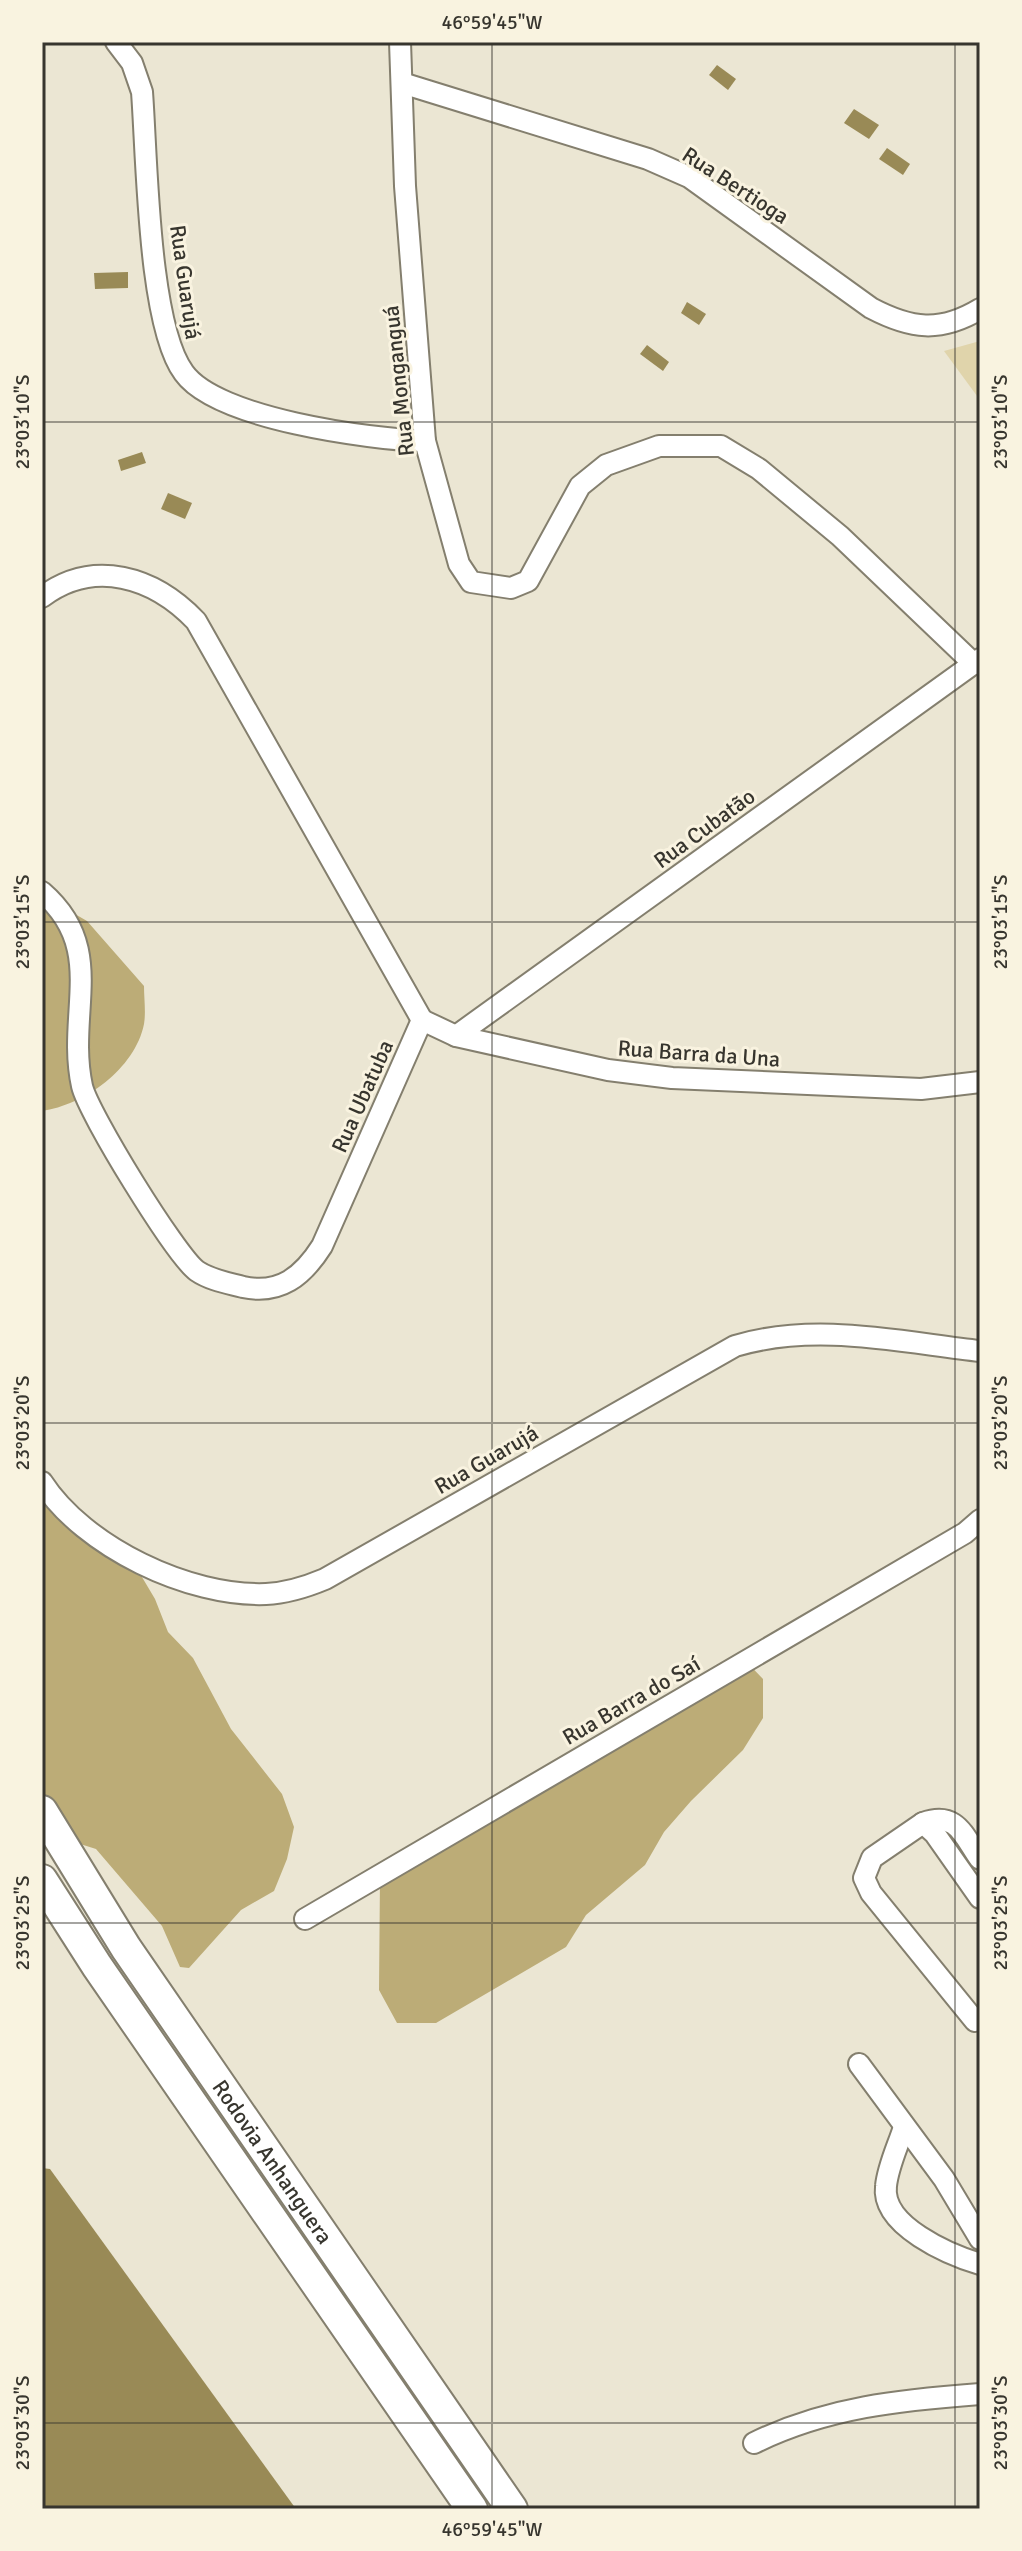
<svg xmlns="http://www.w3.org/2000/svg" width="1022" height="2551" viewBox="0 0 1022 2551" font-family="Signika,sans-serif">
<rect width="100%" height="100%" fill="#ebe6d3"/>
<path fill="#e0d4ab" d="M980 341V400L944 351Z"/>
<g fill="#bcac77">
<path d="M42 895 87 921 144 986C144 998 146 1012 144 1024 135 1069 84 1105 42 1111Z"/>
<path d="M42 1479 136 1567 155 1599 168 1632 193 1658 231 1729 282 1794 294 1827 287 1859 274 1891 241 1910 189 1968 180 1967 162 1926 96 1849 77 1843 42 1800Z"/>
<path d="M738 1653 763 1679V1718L743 1750 691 1801 664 1832 645 1865 586 1915 566 1947 436 2023H397L379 1990 380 1877 737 1659Z"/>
</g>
<g fill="#998a56">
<path d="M717 65 736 79 728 90 709 75Z"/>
<path d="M854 109 879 125 869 139 844 123Z"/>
<path d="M887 148 910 164 903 175 879 159Z"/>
<path d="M128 272V288L95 289 94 273Z"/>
<path d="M687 302 706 314 699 325 681 313Z"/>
<path d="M647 345 669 362 663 371 640 354Z"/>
<path d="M142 452 146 463 121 471 118 460Z"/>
<path d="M168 493 192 503 185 519 161 509Z"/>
<path d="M42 2168 50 2169 296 2509H42Z"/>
</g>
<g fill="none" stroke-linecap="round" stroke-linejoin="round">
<g stroke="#847f6e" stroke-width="24">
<g id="minor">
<path d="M116 42 132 63 142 92C147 157 148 325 184 373 217 419 369 439 425 441"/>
<path d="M400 42 405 186 425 441 459 564 471 582 511 588 528 581 580 486 606 465 659 446H721L759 469 840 536 974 664"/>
<path d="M402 83 648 159 689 177 871 308C911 329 940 333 980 309"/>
<path d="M42 597C94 558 154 577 196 621L422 1020"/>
<path d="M42 892C108 949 66 1012 82 1086 88 1113 176 1256 197 1271 210 1280 228 1283 243 1287 280 1295 303 1276 322 1246L422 1020"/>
<path d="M422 1020 456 1036 608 1070 672 1078 921 1089 980 1082"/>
<path d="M456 1036 980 659"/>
<path d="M42 1482C84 1547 189 1597 266 1594 287 1593 306 1587 325 1579L735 1346C815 1322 899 1342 980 1351"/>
<path d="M923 1823C957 1811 963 1835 980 1859"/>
<path d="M305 1919 965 1533 980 1520"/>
<path d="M975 2021 871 1893 864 1878 872 1858 923 1823 935 1834 980 1898"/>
<path d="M859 2064 944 2179 980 2239"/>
<path d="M904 2127C898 2146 888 2166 886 2186 881 2226 950 2255 980 2264"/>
<path d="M754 2443C827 2407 901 2400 980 2394"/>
</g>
</g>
<g stroke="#847f6e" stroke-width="34">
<g id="highway">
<path id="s1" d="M42 1811 126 1948 512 2509"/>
<path d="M42 1880 97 1966 472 2509"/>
</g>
</g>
<use href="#minor" stroke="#fff" stroke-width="20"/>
<use href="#highway" stroke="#fff" stroke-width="30"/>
</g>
<path fill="none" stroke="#37352e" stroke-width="2" stroke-opacity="0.45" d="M492 42V2509M955 42V2509M42 422H980M42 922H980M42 1423H980M42 1923H980M42 2423H980"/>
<g text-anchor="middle" stroke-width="6" stroke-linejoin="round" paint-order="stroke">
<g font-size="22" fill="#37352e" stroke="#f9f3e0">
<text transform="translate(736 185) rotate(33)" y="8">Rua Bertioga</text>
<text transform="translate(186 282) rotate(82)" y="8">Rua Guarujá</text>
<text transform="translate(398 381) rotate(-96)" y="8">Rua Monganguá</text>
<text transform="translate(704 828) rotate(-36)" y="8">Rua Cubatão</text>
<text transform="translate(699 1053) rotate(4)" y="8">Rua Barra da Una</text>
<text transform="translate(362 1096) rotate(-66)" y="8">Rua Ubatuba</text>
<text transform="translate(486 1459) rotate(-30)" y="8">Rua Guarujá</text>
<text transform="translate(631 1700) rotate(-30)" y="8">Rua Barra do Saí</text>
<text dy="8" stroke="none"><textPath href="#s1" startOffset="420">Rodovia Anhanguera</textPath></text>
</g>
</g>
<rect width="1022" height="2551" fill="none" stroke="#f9f3e0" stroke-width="88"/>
<rect x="44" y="44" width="934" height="2463" fill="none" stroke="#37352e" stroke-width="3"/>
<g font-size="20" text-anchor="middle" fill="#37352e">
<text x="492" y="29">46°59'45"W</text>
<text transform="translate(22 422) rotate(-90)" y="7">23°03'10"S</text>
<text transform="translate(1000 422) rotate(-90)" y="7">23°03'10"S</text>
<text transform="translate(22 922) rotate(-90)" y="7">23°03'15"S</text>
<text transform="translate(1000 922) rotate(-90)" y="7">23°03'15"S</text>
<text transform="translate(22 1423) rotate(-90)" y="7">23°03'20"S</text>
<text transform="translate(1000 1423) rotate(-90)" y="7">23°03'20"S</text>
<text transform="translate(22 1923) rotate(-90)" y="7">23°03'25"S</text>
<text transform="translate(1000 1923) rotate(-90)" y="7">23°03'25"S</text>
<text transform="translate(22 2423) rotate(-90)" y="7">23°03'30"S</text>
<text transform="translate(1000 2423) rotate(-90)" y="7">23°03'30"S</text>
<text x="492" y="2536">46°59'45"W</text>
</g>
</svg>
